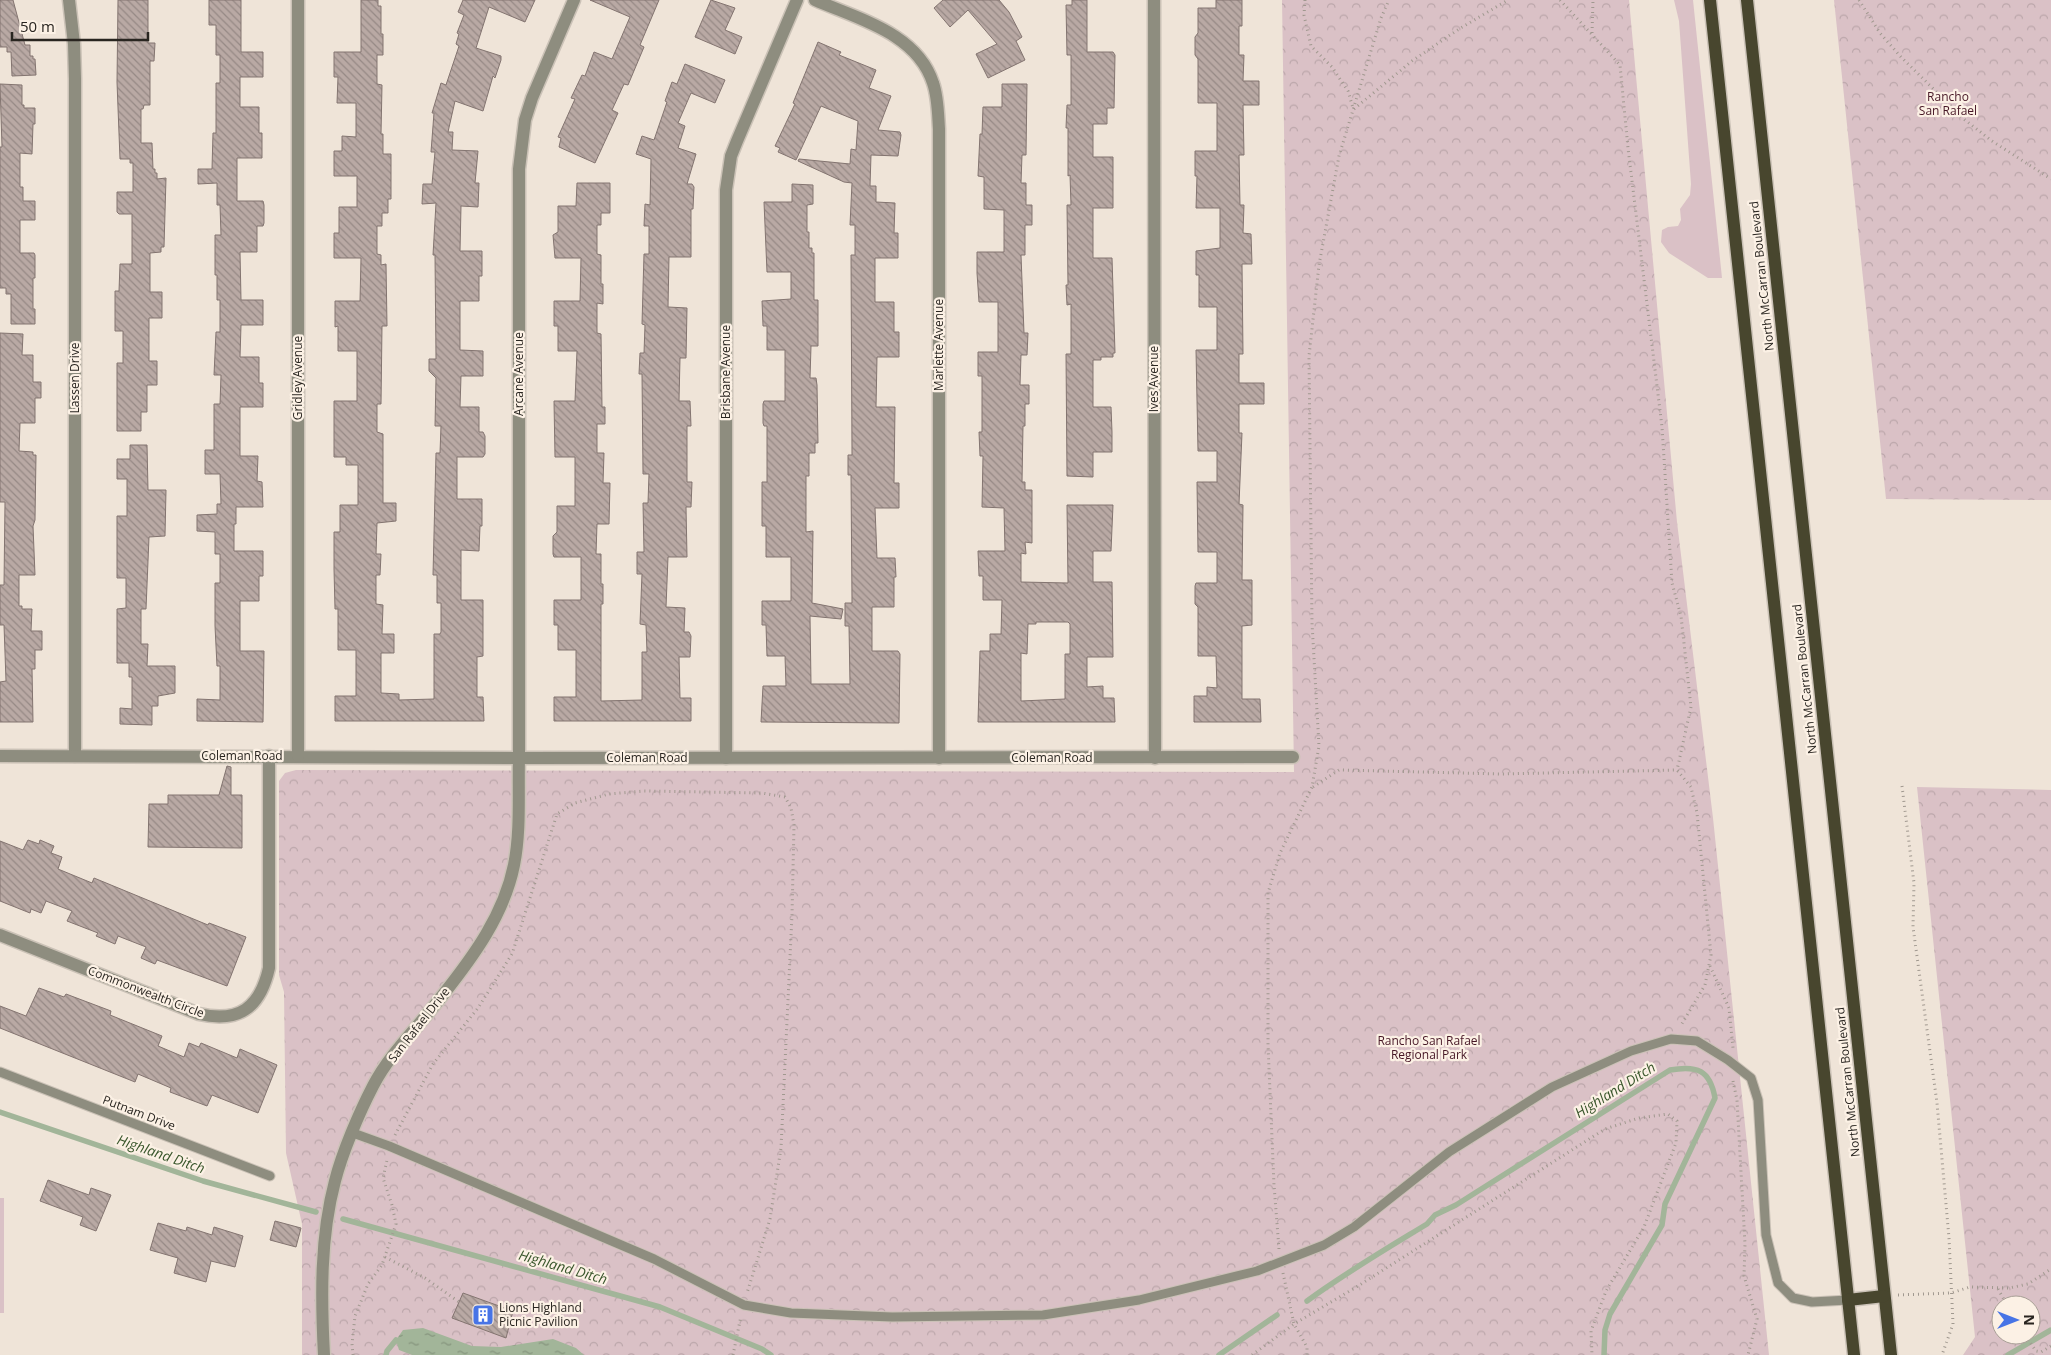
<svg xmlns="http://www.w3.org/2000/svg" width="2051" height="1355" viewBox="0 0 2051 1355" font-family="'Open Sans',sans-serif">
<defs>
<pattern id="park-crowns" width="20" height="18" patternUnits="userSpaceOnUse" patternTransform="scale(1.25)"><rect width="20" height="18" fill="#dac1c6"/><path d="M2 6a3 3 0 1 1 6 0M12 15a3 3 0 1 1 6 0" fill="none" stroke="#bba6aa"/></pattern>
<pattern id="water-ripples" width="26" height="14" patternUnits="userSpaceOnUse" patternTransform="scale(1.25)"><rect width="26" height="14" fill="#a2b599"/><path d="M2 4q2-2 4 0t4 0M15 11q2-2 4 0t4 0" fill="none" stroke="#84937c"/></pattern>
<pattern id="building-back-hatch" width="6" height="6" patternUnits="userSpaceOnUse" patternTransform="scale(1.25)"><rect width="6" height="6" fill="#b9a9a4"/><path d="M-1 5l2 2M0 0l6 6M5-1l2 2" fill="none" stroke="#968985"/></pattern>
</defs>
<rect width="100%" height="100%" fill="#efe4d8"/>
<g fill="#dac1c6">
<path d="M1674 0H1693L1722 278H1708L1669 253 1661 242 1662 230 1668 227 1678 226 1681 220 1680 209 1690 195 1691 184 1679 21Z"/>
<rect x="0" y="1198" width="4" height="115"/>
</g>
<g fill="url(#park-crowns)" fill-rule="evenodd">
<path d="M1282 0H1629L1677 522 1713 818 1769 1355H302V1224L286 1153 284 992 279 975V781L285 773 296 770 1294 772Z"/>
<path d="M1834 0H2051V500L1886 499Z"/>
<path d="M1917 787 2051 790V1355H1963L1975 1337ZM2001 1305H2031V1335H2001Z"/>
</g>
<path fill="url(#water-ripples)" d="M423 1328 472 1346 501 1347 553 1339 576 1348 584 1355H412L399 1350 396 1340 403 1330Z"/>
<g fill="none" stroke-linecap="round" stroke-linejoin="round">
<g stroke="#a2b599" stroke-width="5.5">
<path d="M0 1112 203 1181 316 1212"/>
<path d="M343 1219 660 1307 762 1349 771 1355"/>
<path d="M1307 1301C1345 1273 1386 1249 1427 1224L1435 1215 1456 1205 1670 1070C1697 1065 1710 1070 1715 1098L1665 1204 1662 1225 1610 1314 1605 1330 1604 1355"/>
<path d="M386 1355 387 1351 396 1340"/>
<path d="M1219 1355 1277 1315"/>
<path d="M2008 1355 2051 1330"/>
</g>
</g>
<g fill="url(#building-back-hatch)" stroke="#837470" fill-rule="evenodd">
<path d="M0 0H13L25 45H30V56H33V59H35L36 75 12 76 11 52H7V47H0Z"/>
<path d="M118 0H148V43H155L154 61H150V105H144L143 109H141V143H152L153 169H155V173H157V179L166 178 164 247H161V252L150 253V292H162V318H149V361H157V385H147V412H141V431H117V363H123V331H115V291H119L120 264H132V214H119L117 212V192H133V163H130V159H120L117 82Z"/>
<path d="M209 0H241V52H263V77H240V107H259V133H262V158H237V201H263L264 205V223L263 226H257V252H240L241 300H263V325H241L240 357H259V383H263V407H240V456H258L257 481 262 482 263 507H236V524H234V551H263V576H259V601H240V651H264L263 722 197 721V699L220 700V666H217L215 626V583H220V554H215V532L197 531V515L217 514V504H221L220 474H205V450H214V404H220L221 375H214L216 332H220V300H217V275H215V235H221L220 205H217V183L198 184V169H212L213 133H216V83H220V55H216V25H209Z"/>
<path d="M361 0H378V6H381V34H383V55H377V84L382 85 381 134H383V154H391V199H388V213H382V226H377V254L381 255V265L386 264 387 326H382L381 404H377V432L383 434V503H396V521L377 523 376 554H381L380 575H376V604L383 605 382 634H394V653H381V693L399 694V700L434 699V634H440L441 632V603H437V575H433L436 453H440L441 426H435L436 378 429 371V359H436L435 255H433L436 203 422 204 423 184H432L435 152H431L434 113H432L441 83 446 85 459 46 456 44 459 34 457 33 464 15 458 12 463 0H535L525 22 489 7 476 48 501 56V60L495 78 493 76 483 111 455 101 448 132H453L452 150 478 151 475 183H479L478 207 461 206 460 251H482V276H479V301H460V350L483 351V376H461L460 407H479V432H483L485 436V454L483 457H457V499H482V526H480L479 551 461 550V600H483V656L477 657V697H483L484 721H335V696H356V650H338V609H335L334 569V532H340V505H358V465H346V457H334V401H357V351H338V326L335 327V301H360L361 258H334V233H339V207H357V176H334V151H342V136L356 137V103H337L338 77H334V52H361Z"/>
<path d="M590 0H659L640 45 644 47 628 85 624 84 612 110 618 113 595 163 559 147 561 138 558 137 575 99 571 98 582 75 585 76 594 52 612 59 630 17Z"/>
<path d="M711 0 735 8 725 30 742 37 735 54 695 37Z"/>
<path d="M943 0H999L1009 12 1022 37 1016 41 1025 60 988 78 976 54 997 44 968 10 950 27 934 8Z"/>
<path d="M1072 0H1087V52H1113L1115 55 1114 108H1107V124H1093V157H1113V208H1093V258H1112L1115 353H1113V357H1101V360H1093V407H1111L1112 432V452H1093V477L1067 476 1066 354H1071V304L1067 305 1066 285H1068L1067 205H1071L1070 175 1068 176V128H1066L1067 105H1071V55H1067L1066 5H1072Z"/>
<path d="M1216 0H1242V26H1239V55H1244L1243 81H1259V105H1243L1244 155H1239L1240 205H1244L1243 233 1251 234 1252 264H1242L1243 354H1239V383H1264V404H1239V433H1242L1239 504 1243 505 1242 580H1252V625L1242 626V699H1260L1261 722H1194V696H1207V687L1217 688 1216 656H1198V607L1195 604V586L1196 583H1217V552H1198L1197 482H1217V451H1198L1196 350H1217V307H1199V275H1196V251L1220 248V208H1196L1197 176H1195V151H1217V103H1198V59L1195 55V37L1198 33V8H1216Z"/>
<path d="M818 42 841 52 839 55 876 70 869 88 891 96 878 130 900 132 901 135 898 156 871 155 870 186H876V202L895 203 894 233H898V258H875V302H894V332H899V357H877L876 407H895L894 483H899V508H875L877 558H895L896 577H894V607H872V651H898L900 654 899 723 761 722 763 686H786L785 656H767L766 625H762V601H791V557H766V526H762V482H767V426H764L763 423V404L764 401H785V350H767V326H763L762 301 791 299V272H767L764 202H792V184L813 185V204L807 205V232H809V248H812V253H814V300H818V346H811L810 378H816L817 385 818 443H815V453H809V476H806V532L813 531 812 603 843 609 841 619 810 616 811 684H850L849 626H845V603H852L851 475H848V455H852L851 255H855V225H850L852 183 844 182 798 161 799 159 850 164 851 149 856 150 858 121 821 106 796 160 778 152 780 148 775 146 795 104 793 103 802 81Z"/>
<path d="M685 64 725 80 715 103 691 93 678 123 685 126 678 148 696 154 687 184H692L694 187 693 209H691V257H669L668 307 687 308 686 358H680L679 401H690L691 426H687V482H692L691 507H686L687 557H668L666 607 685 608 684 632H689L691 636 690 657H679L680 698H691V721H554V697H576V650H558V625H554V600H581V557H554L553 554V536L557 532V506H575V457H555L554 401H575L577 351H558V326H554V301H580L581 258H555L553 235 558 232V206H576L577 183H610V213H601V225H597V254L601 255V284H603V304L597 303V333L601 334 602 407H605V424H597V453H604L603 483H610L609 524H597L596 554H601V584H603V604H601V701L642 700V652H647L646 625 640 624 642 574H637V552H644L643 503H648L649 474H643L642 374H639L640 353H644L645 325 642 324 644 254H649V226H644L645 204 650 205 651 159 636 154 642 136 654 140 667 102 665 101 672 82 677 84Z"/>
<path d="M0 84 22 85V105H24V108H35V124H33L32 154 20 153V187H23V201H35V220H20V253H34L35 255V278H33V309H35V324H11V294H6V288H0V147H2Z"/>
<path d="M1002 84H1027L1026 155H1022L1021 183H1026V205H1032V225H1025V255H1021L1024 333H1028L1027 355H1021L1020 385H1029V404H1025V426H1023L1022 482H1025V490H1032V543L1025 542 1026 554 1021 553V582L1068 583 1067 505H1113L1111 551H1093V582H1112L1113 657H1087V687L1103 686V698H1114L1115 722H978L980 651H990V634H1001L1002 600H983V576H979L978 551H1005L1004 508 982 507 983 456H980L979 432H982V376H978V352H998V302H979L977 273V252H1004V210L984 209V177L978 176 980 134H982L983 107H1002ZM1036 622H1068L1070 624V654H1065V699L1021 701V653L1027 654 1028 624H1036Z"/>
<path d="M0 333 23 334 22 355H33V382H41V398H35V423H20L19 451 33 452V455H36L35 520 33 526 35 575H19V606H22V609H32L31 631H42V650H35V669H32L33 722H0V682L6 681 4 625H0V585H4L5 502H0Z"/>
<path d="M130 445H147L148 490H166L165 536 149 537 146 609H141V644H148L147 666H175V693L158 696V706H152V725L120 724V708L132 709V677H129V663H117V609L126 608V578H117V516H127V479H117V459H130Z"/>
<path d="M227 766 231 767V795H242V848L148 847 149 804H168V795H219Z"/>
<path d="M28 840 39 844 40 840 54 846 51 853 62 857 58 869 92 883 94 878 208 925 209 923 246 937 227 986 157 960 155 964 141 958 146 947 118 936 115 944 96 936 98 933 67 921 72 911 46 901 41 913 31 909 30 913 0 901V841L23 850Z"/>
<path d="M39 988 64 997 66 994 111 1011 110 1015 162 1036 158 1046 184 1057 189 1043 199 1047 201 1043 237 1058 240 1049 277 1065 258 1113 212 1095 207 1106 170 1092 171 1088 138 1074 135 1082 0 1028V1006L26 1016Z"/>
<path d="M48 1180 89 1195 91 1188 111 1195 96 1231 80 1225 83 1217 40 1201Z"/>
<path d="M275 1221 301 1228 296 1247 270 1240Z"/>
<path d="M158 1223 186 1231 187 1227 212 1235 214 1227 243 1236 235 1267 211 1261 206 1282 174 1273 178 1258 150 1250Z"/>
<path d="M463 1293 513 1311 506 1338 452 1318Z"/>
</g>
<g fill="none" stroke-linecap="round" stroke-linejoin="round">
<g stroke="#cbc2b7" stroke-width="11">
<g id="service">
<path d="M0 1072 270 1176"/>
<path d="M353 1133 389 1146 654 1259 744 1305 791 1313 892 1317 1043 1315 1139 1300 1257 1271 1324 1245 1354 1227 1449 1152 1552 1087 1631 1051 1671 1039 1697 1041 1728 1060 1751 1078 1758 1100 1766 1235 1778 1283 1793 1298 1812 1302 1848 1300"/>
</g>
</g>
<g stroke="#cbc2b7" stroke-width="15">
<g id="minor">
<path d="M69 0 74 44 75 79V756"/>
<path d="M815 0C858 19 917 33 933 83 938 97 938 114 939 129V758"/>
<path d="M1154 0 1155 758"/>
<path d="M0 756 519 758 1293 757"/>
<path d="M298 756V0"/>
<path d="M726 758V190L731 156 737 141 797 0"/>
<path d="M0 935 199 1014C239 1023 260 1008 269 968V756"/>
<path d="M324 1355C321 1298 320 1237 335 1181 342 1153 359 1113 373 1086 390 1053 419 1026 442 996 473 957 504 915 514 865 521 830 518 793 519 758V169L525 120 532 98 574 0"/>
</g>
</g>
<g stroke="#cbc2b7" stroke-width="15">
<g id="primary">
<path d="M1710 0 1854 1355"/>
<path d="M1747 0 1891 1355"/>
<path d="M1848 1300 1884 1296"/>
</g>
</g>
<g stroke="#a0988f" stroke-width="3" stroke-dasharray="1 4" stroke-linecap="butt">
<path d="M1305 0 1304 15 1311 46 1332 67 1348 91 1353 108"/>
<path d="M1560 0 1620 65 1628 148 1662 427 1672 583 1681 616 1691 707 1677 770"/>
<path d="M1859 0 1880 33 1901 57 1965 120 1992 141 2051 179"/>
<path d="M1592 33 1593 0"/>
<path d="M1354 109 1412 61 1459 29 1508 0"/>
<path d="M1902 786 1914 883 1913 927 1937 1103 1949 1238 1953 1324 1942 1355"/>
<path d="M1313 787 1339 770 1501 774 1677 770 1691 787 1697 813 1711 955 1705 985 1680 1027"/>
<path d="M1710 966 1729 1008 1733 1048"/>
<path d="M1733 1081 1737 1100 1745 1244 1744 1276 1757 1319 1748 1355"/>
<path d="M395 1135 433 1064 478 1008 512 954 557 814 575 803 609 794 644 791 762 793 785 797 791 808 794 825 792 915 781 1148 770 1219 747 1293"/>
<path d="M1279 1249 1274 1185 1268 1045V893L1280 853 1312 787 1319 746 1312 623 1309 356 1319 265 1339 156 1381 18 1389 0"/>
<path d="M385 1257 425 1278 459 1302"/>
<path d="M1283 1273 1294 1324 1307 1347V1355"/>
<path d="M1998 1289 2007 1305"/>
<path d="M1898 1295 1951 1293 1970 1287 2009 1288 2028 1284 2051 1269"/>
<path d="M2025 1335 2036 1351 2041 1352 2051 1346"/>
<path d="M353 1355 352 1344 355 1316 368 1284 382 1265 396 1224 392 1205 383 1178 387 1160"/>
<path d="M733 1355 741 1316"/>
<path d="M1252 1355 1294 1324 1358 1286 1605 1129 1639 1118 1668 1114 1677 1121 1676 1143 1644 1227 1606 1291 1591 1331 1592 1355"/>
</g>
<use href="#service" stroke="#8e8d7f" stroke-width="9"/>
<use href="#minor" stroke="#8e8d7f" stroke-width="12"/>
<use href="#primary" stroke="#48462e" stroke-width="12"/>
</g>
<defs>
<g id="building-square" transform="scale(1.125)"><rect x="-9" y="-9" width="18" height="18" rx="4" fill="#4774e6" stroke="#fcf1e5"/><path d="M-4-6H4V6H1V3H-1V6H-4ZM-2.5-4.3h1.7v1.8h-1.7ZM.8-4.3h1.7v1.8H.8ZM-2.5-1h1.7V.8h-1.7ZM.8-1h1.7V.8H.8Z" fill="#fff"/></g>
</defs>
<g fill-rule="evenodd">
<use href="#building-square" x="483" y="1315"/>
</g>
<g text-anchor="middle" stroke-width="4.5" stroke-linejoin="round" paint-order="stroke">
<g font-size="12" fill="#461625" stroke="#fcf1e5">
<text x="1948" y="101">Rancho<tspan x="1948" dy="14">San Rafael</tspan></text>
<text x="1429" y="1045">Rancho San Rafael<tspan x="1429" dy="14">Regional Park</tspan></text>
</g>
<g font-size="12" fill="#292520" stroke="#fcf1e5">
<text transform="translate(1762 276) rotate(-96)" y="4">North McCarran Boulevard</text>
<text transform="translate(939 345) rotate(-90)" y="4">Marlette Avenue</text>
<text transform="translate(726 372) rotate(-90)" y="4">Brisbane Avenue</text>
<text transform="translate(519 374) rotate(-90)" y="4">Arcane Avenue</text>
<text transform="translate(75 378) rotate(-90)" y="4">Lassen Drive</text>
<text transform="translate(298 378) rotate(-90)" y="4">Gridley Avenue</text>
<text transform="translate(1154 379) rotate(-90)" y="4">Ives Avenue</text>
<text transform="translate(1805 679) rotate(-96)" y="4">North McCarran Boulevard</text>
<text x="242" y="760">Coleman Road</text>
<text x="647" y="762">Coleman Road</text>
<text x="1052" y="762">Coleman Road</text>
<text transform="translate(146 992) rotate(21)" y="4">Commonwealth Circle</text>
<text transform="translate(419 1025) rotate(-52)" y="4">San Rafael Drive</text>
<text transform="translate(1848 1082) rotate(-96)" y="4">North McCarran Boulevard</text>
<text transform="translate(139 1113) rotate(21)" y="4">Putnam Drive</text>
</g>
<g font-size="12" fill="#292520" stroke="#fcf1e5" text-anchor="start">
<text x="499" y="1312">Lions Highland<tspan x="499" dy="14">Picnic Pavilion</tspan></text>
</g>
<g font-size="14" font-style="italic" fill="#38552a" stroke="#fcf1e5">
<text transform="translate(1615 1090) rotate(-32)" y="5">Highland Ditch</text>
<text transform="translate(161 1154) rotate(19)" y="5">Highland Ditch</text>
<text transform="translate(563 1267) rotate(16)" y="5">Highland Ditch</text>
</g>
</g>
<g transform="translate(2016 1320) rotate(90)"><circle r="24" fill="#fcf1e5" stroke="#a89f96"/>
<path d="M0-4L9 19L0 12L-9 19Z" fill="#4774e6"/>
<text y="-8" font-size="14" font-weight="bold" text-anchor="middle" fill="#292520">N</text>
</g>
<path d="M12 32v8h136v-8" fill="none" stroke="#292520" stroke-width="2.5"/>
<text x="20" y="32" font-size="15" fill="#292520" stroke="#fcf1e5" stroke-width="4" paint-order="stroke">50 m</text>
</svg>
